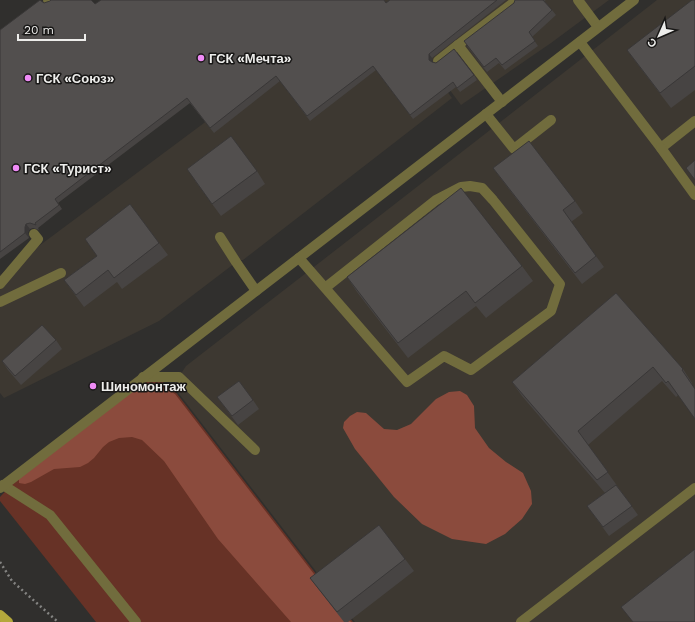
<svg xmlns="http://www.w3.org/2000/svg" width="695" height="622" viewBox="0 0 695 622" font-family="'Work Sans',sans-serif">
<rect width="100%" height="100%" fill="#302f2d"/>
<g fill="#3d3831">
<path d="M369 0H380L452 98 243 260H239L159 321 4 398 0 393V275Z"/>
<path d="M383 0H609L551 43 461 105Z"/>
<path d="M657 0H695V622H355L173 386 186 366 310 270Z"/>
</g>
<path fill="#673226" d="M158 380 171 386 353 622H96L0 501V497L18 478 146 382Z"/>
<g fill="#8b4b3d">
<path d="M148 384 159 385 175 394 351 622H291L218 539 164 461 142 440 132 437 119 438 109 442 103 447 94 458 88 463 80 467 54 469 31 482 25 484 19 483V478L136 388Z"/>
<path d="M460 391 467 395 474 406 475 428 489 448 506 462 523 473 531 491 532 504 522 519 505 534 486 544 452 539 422 524 394 497 355 449 343 428 344 422 350 416 357 412 366 413 384 429 397 430 411 424 436 399 449 392Z"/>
</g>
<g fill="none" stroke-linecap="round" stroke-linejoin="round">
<path stroke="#848482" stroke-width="2.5" stroke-dasharray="2 3" stroke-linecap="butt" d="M0 562 12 581 58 622"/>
<g stroke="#716c3d" stroke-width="10">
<path d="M48 0 49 1"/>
<path d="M578 0 598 27"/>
<path d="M580 42 661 148 695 121"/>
<path d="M438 61 458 45"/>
<path d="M502 102 458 45 513 3"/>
<path d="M486 114 514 149 551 120"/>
<path d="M661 148 695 195"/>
<path d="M220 237 236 262 256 291"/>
<path d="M299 258 407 382 444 356 471 370 551 311 560 284 493 200 482 188 470 186 461 187 436 200 325 288"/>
<path d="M0 284 38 239 34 234"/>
<path d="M0 302 61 273"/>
<path d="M143 377H179L255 450"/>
<path d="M3 485 50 515 136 622"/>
<path d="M0 488 634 0"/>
<path d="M521 622 695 488"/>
</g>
<path stroke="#b4a83c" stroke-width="10" d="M0 615 8 622"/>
</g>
<g fill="#474443">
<path d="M390 0H506L432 58V62L474 75 477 80 460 92 456 87 413 119 376 70 310 121 280 81 214 133 190 103 58 203 62 209 38 228 39 230 33 228 30 229 28 232 29 238 0 259V30L44 3 95 4 386 3Z"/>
<path d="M515 0H546L544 1 552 10 556 15 532 37 538 46 505 70 499 63 487 72 467 46 514 3Z"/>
<path d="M695 0V90L671 108 638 65 627 50Z"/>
<path d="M493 168 575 201 583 213 571 222 604 267 582 284 501 179Z"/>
<path d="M257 171 265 184 221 216 195 181Z"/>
<path d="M85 239 159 243 168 255 122 289 117 282 84 307 64 280 97 256Z"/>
<path d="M522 266 533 281 486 318 476 306 408 358 357 292 347 277Z"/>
<path d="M616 293 683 369 692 383 676 397 662 381 588 445 638 515 609 536 587 506 605 493 522 396 512 382Z"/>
<path d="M56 340 62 349 21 385 8 370 2 361Z"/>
<path d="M217 397 253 400 259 409 238 425Z"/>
<path d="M405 559 414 571 348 622H344L310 578Z"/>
</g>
<g fill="#393737">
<path d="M429 54 432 58 433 65 429 60Z"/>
<path d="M26 224 30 229 28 232 29 238 25 233V227Z"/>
</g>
<g fill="#524f4e" stroke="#393737">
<path d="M40 0 44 3 50 1 51 0H91L95 4 101 0H384L386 3 390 0H497L429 54V60L432 62 436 63 454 49 474 75 457 88 453 82 410 115 373 66 307 116 276 76 210 128 187 98 55 199 59 205 35 223 36 225 30 223 26 224 25 227V233L0 252V30Z"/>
<path d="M515 0H543L552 10 529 32 535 41 502 65 496 58 484 67 464 41 514 3Z"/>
<path d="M692 0H695V66L660 93 627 50Z"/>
<path d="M231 136 257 171 212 204 187 169Z"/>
<path d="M529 141 575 201 563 210 596 256 575 273 493 168Z"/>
<path d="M695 160V180L686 168Z"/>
<path d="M461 188 522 266 475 303 466 291 398 343 347 277Z"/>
<path d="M130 204 159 243 114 278 108 270 76 295 64 280 97 256 85 239Z"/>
<path d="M616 293 683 369 682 370 695 389V419L668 381 666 383 653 367 578 431 608 472 597 480 512 382Z"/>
<path d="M42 325 56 340 15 376 2 361Z"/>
<path d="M239 381 253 400 232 416 217 397Z"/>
<path d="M616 485 632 506 603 527 587 506Z"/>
<path d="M379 525 405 559 337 612 310 578Z"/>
<path d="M695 549V622H633L621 607Z"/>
</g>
<g fill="#ef8bf6" stroke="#181716" stroke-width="1.5">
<circle cx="201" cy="58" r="4"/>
<circle cx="28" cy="78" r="4"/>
<circle cx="16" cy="168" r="4"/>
<circle cx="93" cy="386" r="4"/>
</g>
<g text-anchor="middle" stroke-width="3" stroke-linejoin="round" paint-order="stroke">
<g font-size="13" font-weight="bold" fill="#ededeb" stroke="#181716" text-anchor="start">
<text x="209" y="63">ГСК «Мечта»</text>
<text x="36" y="83">ГСК «Союз»</text>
<text x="24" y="173">ГСК «Турист»</text>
<text x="101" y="391">Шиномонтаж</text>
</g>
</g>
<g transform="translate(659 36) rotate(225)" stroke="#181716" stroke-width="3" paint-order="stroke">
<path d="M0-3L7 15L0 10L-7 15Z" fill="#ededeb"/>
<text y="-6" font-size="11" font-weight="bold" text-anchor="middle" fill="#ededeb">С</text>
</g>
<path d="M18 34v6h67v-6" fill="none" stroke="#ededeb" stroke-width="2"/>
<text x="24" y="34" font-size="12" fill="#ededeb" stroke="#181716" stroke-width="3" paint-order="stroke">20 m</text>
</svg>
